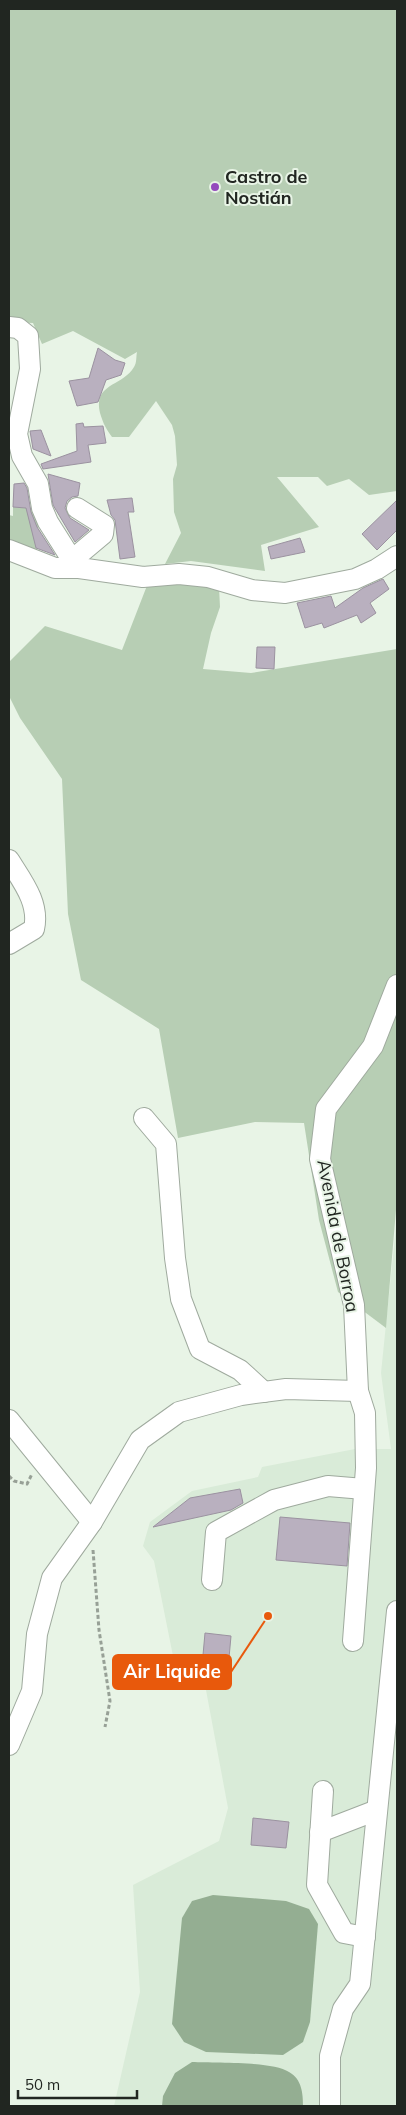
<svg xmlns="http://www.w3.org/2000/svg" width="406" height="2115" viewBox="0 0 406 2115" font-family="Mulish,sans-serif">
<rect width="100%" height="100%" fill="#e8f4e6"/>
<path fill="#d9ebd8" d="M397 1217V2106H114L140 1992 133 1885 219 1841 228 1808 203 1674 176 1671 154 1561 143 1546 150 1522 192 1491 258 1477 262 1467 355 1449H391L381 1373Z"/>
<g fill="#b7ceb4">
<path d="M9 9H397V491L369 495 349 479 327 486 318 477H277L319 527 261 545 265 571 191 561 165 564 181 533 174 512 173 479 177 465 175 436 172 425 156 401 129 437H112C106 429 103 423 100 413 93 383 122 387 134 367 137 363 136 356 137 352L125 359 73 331 42 344 33 323 9 322Z"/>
<path d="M13 507 39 508 45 527 32 528 37 545 36 555 9 545V515L13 516Z"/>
<path d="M193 582 219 587 220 607 211 633 203 669 251 673 397 649V1198L386 1328 338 1292 319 1220 304 1123 255 1122 178 1138 159 1029 81 980 68 914 62 779 20 718 9 696V662L45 626 122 650 148 583Z"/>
</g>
<g fill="#94ae92">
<path d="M213 1895 286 1901 309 1909 318 1924 310 2022 303 2042 283 2055 206 2052 184 2042 172 2024 182 1918 192 1901Z"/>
<path d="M192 2062C214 2063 272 2061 289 2072 302 2079 303 2094 303 2106H162L163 2096 175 2073Z"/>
</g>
<g fill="#b9b0bf" stroke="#9b92a0">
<path d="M98 348 115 360 125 363 121 375 106 380 98 402 77 406 69 381 89 378Z"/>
<path d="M83 423 84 427 103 426 106 443 88 445 91 462 43 469 41 464 77 451 76 424Z"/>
<path d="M41 430 51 456 33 449 30 431Z"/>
<path d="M48 474 80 483 78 496 72 497 67 501 65 508 70 518 89 530 75 542 53 505Z"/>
<path d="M24 483 27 488 31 512 37 527 55 555 36 548 26 508 13 507 14 484Z"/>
<path d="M132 498 134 512H128L135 557 120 559 115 520 111 515 107 500Z"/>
<path d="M397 500V530L377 550 362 534Z"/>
<path d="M300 538 305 552 271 559 268 547Z"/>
<path d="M383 579 389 589 370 603 376 613 361 623 357 615 324 628 322 623 305 628 297 603 331 596 335 608 363 588Z"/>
<path d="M257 647H275L274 669 256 668Z"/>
<path d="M240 1489 243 1503 231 1510 153 1527 190 1498Z"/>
<path d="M280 1517 350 1523 347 1566 276 1560Z"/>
<path d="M205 1633 231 1636 229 1658 203 1655Z"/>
<path d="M253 1818 289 1822 286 1848 251 1845Z"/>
</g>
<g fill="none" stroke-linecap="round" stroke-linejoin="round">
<g stroke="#9faa9e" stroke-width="22">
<g id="minor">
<path d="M9 327 18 328 28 336 30 369 17 434 22 456 38 484 42 508 48 522 72 560 79 568"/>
<path d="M9 550 55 568H79L143 577 179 574 208 577 252 590 285 593 355 579 377 569 397 556"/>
<path d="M72 560 103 534 104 525 77 508"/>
<path d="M9 860C22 881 40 903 34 929L9 944"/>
<path d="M144 1118 166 1144 175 1258 181 1299 200 1349 240 1370 264 1392"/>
<path d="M9 1420 92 1522"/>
<path d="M212 1580 216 1532 274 1500 328 1486 364 1489"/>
<path d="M353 1641 366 1468 365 1413 358 1391 354 1305 320 1159 326 1109 373 1046 397 985"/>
<path d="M9 1745 32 1691 37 1634 52 1578 92 1522 140 1440 179 1412 241 1395 286 1389 358 1391"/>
<path d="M323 1791 317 1885 344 1933 365 1937"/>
<path d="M320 1832 377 1810"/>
<path d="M330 2106V2056L343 2009 360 1984 397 1611"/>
</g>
</g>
<g stroke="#97a096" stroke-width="3" stroke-dasharray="4 2.5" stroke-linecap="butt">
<path d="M9 1476 14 1481 27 1484 32 1474"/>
<path d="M93 1550 99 1630 110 1701 105 1727"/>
</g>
<use href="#minor" stroke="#fff" stroke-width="20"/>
</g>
<circle fill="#944abd" stroke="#e8f4e6" stroke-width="2" cx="215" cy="187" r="5"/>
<g text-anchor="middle" stroke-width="4" stroke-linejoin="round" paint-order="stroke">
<g font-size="18" font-weight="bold" fill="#212621" stroke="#e8f4e6" text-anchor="start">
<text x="225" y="183">Castro de<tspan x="225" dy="21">Nostián</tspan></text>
</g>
<g font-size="18" fill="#212621" stroke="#e8f4e6">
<text transform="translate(338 1236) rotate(79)" y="6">Avenida de Borroa</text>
</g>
</g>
<path fill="none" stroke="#e8590c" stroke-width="2" d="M268 1616L231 1672"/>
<circle fill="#e8590c" stroke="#e8f4e6" stroke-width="2" cx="268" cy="1616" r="5"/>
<rect fill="#e8590c" stroke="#e8590c" stroke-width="2" x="113" y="1655" width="118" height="34" rx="5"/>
<g font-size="19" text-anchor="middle" font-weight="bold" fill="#fff">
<text x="172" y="1678">Air Liquide</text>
</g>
<rect width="406" height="2115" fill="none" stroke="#212621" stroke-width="20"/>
<path d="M18 2090v8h119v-8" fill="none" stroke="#212621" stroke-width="2.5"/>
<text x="25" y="2090" font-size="15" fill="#212621" stroke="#e8f4e6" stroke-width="4" paint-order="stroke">50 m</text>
</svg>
